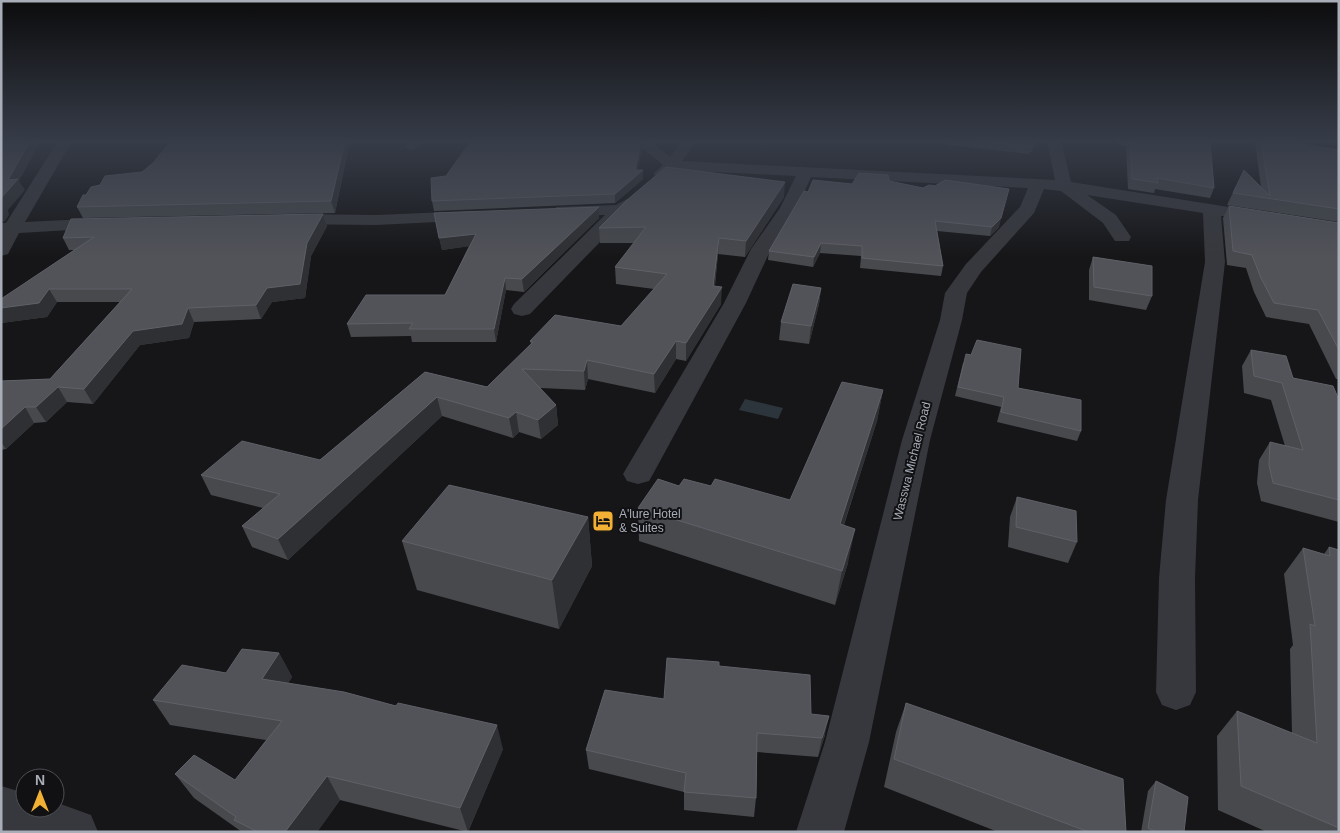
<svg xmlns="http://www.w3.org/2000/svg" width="1340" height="833" viewBox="0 0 1340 833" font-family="Helvetica,sans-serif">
<rect width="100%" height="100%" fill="#161618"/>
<path fill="#2c353c" d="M745 399 783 408 778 419 739 410Z"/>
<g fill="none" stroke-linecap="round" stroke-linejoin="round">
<g fill="#37383d" fill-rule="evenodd">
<path d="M58 141H72L25 222 106 218 112 219 115 223 112 227 106 228 19 233 8 254 1 256V223H6Z"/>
<path d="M411 141H427L411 151 404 147Z"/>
<path d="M634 141H650L670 157 682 141H696L682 161 1055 180 1047 141H1061L1071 182 1235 208 1238 212 1235 216H1221L1225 262 1198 500 1195 578 1196 692 1190 705 1176 710 1162 705 1156 692 1159 578 1166 500 1205 262 1203 213 1087 195 1116 215 1131 237 1129 241H1115L1103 223 1061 191 1044 189 1034 213 981 272 967 293 962 320 930 440 869 742 844 832H796L825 742 902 440 940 320 945 293 966 264 1020 207 1028 188 811 177 797 208 771 249 746 303 653 474 649 481 638 484 627 481 623 474 724 303 751 249 780 208 796 176 676 170 661 179 653 174 663 165Z"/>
<path d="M627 199 633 200 636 204 633 208 530 314 522 316 514 314 511 309 514 304 605 215 562 216 556 215 553 211 556 207 616 205Z"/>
<path d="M471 211 477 212 480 216 477 220 376 225 287 224 281 223 278 219 281 215 287 214 376 215Z"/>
<path d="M1 786 25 793V808H55V802L91 815 98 832H1Z"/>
</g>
</g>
<g fill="#47494d">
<path d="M171 141H350L335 213 83 218 77 207 86 195 100 185 142 172 153 163Z"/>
<path d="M945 141H1035L1032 152H1029V154L948 145Z"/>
<path d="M1113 141H1210L1214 188 1210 198 1155 189 1154 193 1128 189 1126 147Z"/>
<path d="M1255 141H1302L1301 144 1339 150V222L1227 205 1244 170 1261 187Z"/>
<path d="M642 150 637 170H643V179L615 203 434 211 432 201 446 176Z"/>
<path d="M889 181 999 227 990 236 937 231 943 266 941 276 860 268 861 256 820 253 813 267 768 260 769 251 808 192 852 184Z"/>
<path d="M784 197 745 257 718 254 715 286 721 304 686 361 676 359 655 393 588 379 585 390 540 388 556 405 558 425 541 439 519 432 513 438 442 416 288 560 252 547 242 526 263 508 211 495 201 475 320 460 425 372 487 387 531 344 530 341 621 326 654 289 616 284 615 267 634 243H600L599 228Z"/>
<path d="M1229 206 1339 223V379H1336L1309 324 1266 317 1254 292 1246 268 1227 265 1223 218Z"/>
<path d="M434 213 599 218 524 292 506 290 496 342H412L411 336 351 337 347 324 445 295 469 246 442 250Z"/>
<path d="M323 214 327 226 311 256 305 298 272 302 261 319 194 322 189 338 140 345 93 404 67 402 46 422 34 423 6 449 1 450V381L50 379 120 302H57L47 317 1 323 74 250H69L63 238Z"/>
<path d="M1093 257 1152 296 1146 310 1089 300V270Z"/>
<path d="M821 288 819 304 809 344 779 340 781 322Z"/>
<path d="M1251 350 1293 378 1339 400V522L1261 501 1257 483 1259 460 1270 442 1285 446 1271 400 1244 393 1242 366Z"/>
<path d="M963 363 1018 388 1081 431 1077 441 997 422 1001 407 955 396Z"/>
<path d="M883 390 877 421 844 525 848 563 835 605 639 541 638 508 711 486 790 500Z"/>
<path d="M1017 497 1077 542 1068 563 1008 547 1010 517Z"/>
<path d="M588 517 592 566 559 629 417 590 402 541Z"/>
<path d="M1329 547 1339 550V832H1267L1218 810 1217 736 1237 711 1292 733 1290 649 1293 645 1284 574 1303 548 1324 554Z"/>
<path d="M279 653 292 677 288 683 503 749 468 832 340 800 317 832H242L194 798 175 774 235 780 266 740 170 725 153 700Z"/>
<path d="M719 666 811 714 825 735 818 757 757 752 756 798 754 817 684 810V792L589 769 586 750Z"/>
<path d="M906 703 1126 832H998L884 787 896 732Z"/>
<path d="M1156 781 1184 832H1141L1148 791Z"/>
</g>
<g fill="#2f3033">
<path d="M30 141H41L19 181 25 190 8 210 9 215 5 221 1 222V198L8 180Z"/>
<path d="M345 141H350L335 213 331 201Z"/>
<path d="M641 141 642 150 636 176 643 170V179L615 203V194L635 170Z"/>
<path d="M785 182 784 197 745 257 746 241Z"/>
<path d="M1009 189 999 227 990 236 992 227Z"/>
<path d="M599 207V218L524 292 522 279Z"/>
<path d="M323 214 327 226 311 256 305 298 272 302 261 319 256 305 267 288 307 243Z"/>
<path d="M476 234 478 245 442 250 439 238Z"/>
<path d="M719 238 718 254 713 301 722 287 721 304 686 361V343L713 286Z"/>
<path d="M821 243 820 253 813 267 814 257Z"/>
<path d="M505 278 506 290 496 342 494 329Z"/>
<path d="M821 288 819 304 809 344 811 326Z"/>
<path d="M49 289 57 302 47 317 1 323V308Z"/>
<path d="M188 308 194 322 189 338 140 345 93 404 84 389 133 331Z"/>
<path d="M676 341V359L655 393 654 374Z"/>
<path d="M587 360 588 379 585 390 584 371Z"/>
<path d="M58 387 67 402 46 422 36 407Z"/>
<path d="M883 390 877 421 833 558 840 524Z"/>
<path d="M437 397 442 416 288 560 278 539Z"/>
<path d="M556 405 558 425 541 439 538 420Z"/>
<path d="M25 407 34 423 6 449 1 442V429Z"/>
<path d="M516 412 519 432 513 438 509 418Z"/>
<path d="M588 517 592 566 559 629 552 580Z"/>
<path d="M855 529 848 563 835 605 842 571Z"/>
<path d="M279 653 292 677 276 704 262 679Z"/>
<path d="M829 716 825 735 818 757 822 738Z"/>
<path d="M497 725 503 749 468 832 460 808Z"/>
<path d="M327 776 340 800 317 832H285Z"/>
</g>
<g fill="#525359" stroke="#5f6168">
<path d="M1 141H30L8 180 18 179 1 198Z"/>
<path d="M171 141H345L331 201 77 207 83 195H86L91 187 100 185 105 176 142 172 153 163Z"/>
<path d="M471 141H641L635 170H643L615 194 432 201 431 178 446 176Z"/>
<path d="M970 141H1035L1034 146 1030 145 1031 147Z"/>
<path d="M1130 141H1210L1214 188 1157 178 1158 183 1132 179Z"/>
<path d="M1261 141H1302L1301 144 1339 150V209L1233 193 1244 170 1270 196Z"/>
<path d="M666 167 785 182 746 241 719 238 713 286 722 287 686 343 676 341 654 374 587 360 584 371 522 369 556 405 538 420 516 412 509 418 437 397 278 539 242 526 280 494 201 475 242 441 320 460 425 372 487 387 533 342 530 341 555 315 621 326 667 274 615 267 646 227 599 228 627 200Z"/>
<path d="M859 173 888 175 889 181 923 188 929 185 935 186 945 180 1009 189 1001 218 992 227 935 221 943 266 862 258V246L821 243 814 257 769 251 804 191 808 192 813 180 852 184Z"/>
<path d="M1229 206 1339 223V350L1318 310 1274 303 1261 278 1252 255 1233 251Z"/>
<path d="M599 207 522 279 505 278 494 329H409L413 323 347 324 366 295H445L476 234 439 238 434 213Z"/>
<path d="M323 214 307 243 300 284 267 288 256 305 188 308 182 324 133 331 84 389 58 387 36 407H25L1 429V381L50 379 132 289H49L39 303 1 308V299L94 237 63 238 71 219Z"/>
<path d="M1093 257 1152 266V296L1094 287Z"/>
<path d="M793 284 821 288 811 326 781 322Z"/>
<path d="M977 340 1021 349 1018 388 1081 400V431L1001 412 1004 397 958 387 966 354 971 355Z"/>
<path d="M1251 350 1286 356 1293 378 1333 386 1339 400V500L1273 483 1269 465 1270 442 1303 450 1282 383 1254 376Z"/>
<path d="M842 382 883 390 840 524 855 529 842 571 638 508 658 479 679 486 684 479 711 486 715 479 790 500Z"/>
<path d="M449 485 588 517 552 580 402 541Z"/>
<path d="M1017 497 1076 511 1077 542 1016 527Z"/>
<path d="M1329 547 1339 550V828L1241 786 1237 711 1317 743 1310 624 1315 626 1303 548 1330 556Z"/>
<path d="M242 649 279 653 262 679 344 692 396 706 398 703 497 725 460 808 327 776 285 832H258L234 820 236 817 175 774 194 755 235 780 282 721 153 700 182 665 226 673Z"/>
<path d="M667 658 719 662V666L810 675 811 714 829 716 822 738 757 733 756 798 684 792 686 773 586 750 605 690 664 699Z"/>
<path d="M906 703 1123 779 1126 832H1089L894 759Z"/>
<path d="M1156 781 1188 797 1184 832H1156L1148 828Z"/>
</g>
<linearGradient id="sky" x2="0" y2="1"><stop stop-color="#0c0c0d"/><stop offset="0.55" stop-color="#363c48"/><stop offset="1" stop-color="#363c48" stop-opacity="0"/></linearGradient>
<rect width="1340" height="257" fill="url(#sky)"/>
<defs>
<g id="hotel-square" transform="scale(1.125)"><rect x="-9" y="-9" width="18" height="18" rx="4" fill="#f2b134" stroke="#111113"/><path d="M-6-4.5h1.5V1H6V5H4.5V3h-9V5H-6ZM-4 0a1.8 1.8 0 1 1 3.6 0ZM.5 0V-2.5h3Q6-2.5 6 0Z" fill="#111"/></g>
</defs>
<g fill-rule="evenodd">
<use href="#hotel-square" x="603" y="521"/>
</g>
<g text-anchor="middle" stroke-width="4" stroke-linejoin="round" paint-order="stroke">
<g font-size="12" fill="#a8adb8" stroke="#111113">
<text transform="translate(912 461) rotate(-76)" y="4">Wasswa Michael Road</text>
</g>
<g font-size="12" fill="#a8adb8" stroke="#111113" text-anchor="start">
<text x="619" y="518">A'lure Hotel<tspan x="619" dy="14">&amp; Suites</tspan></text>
</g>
</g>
<rect width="1340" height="833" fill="none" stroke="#a8adb8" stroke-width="5"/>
<g transform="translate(40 793)"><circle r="24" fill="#111113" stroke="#4d4f55"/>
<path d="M0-4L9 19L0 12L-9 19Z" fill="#f2b134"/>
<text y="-8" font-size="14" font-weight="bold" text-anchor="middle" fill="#a8adb8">N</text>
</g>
</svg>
